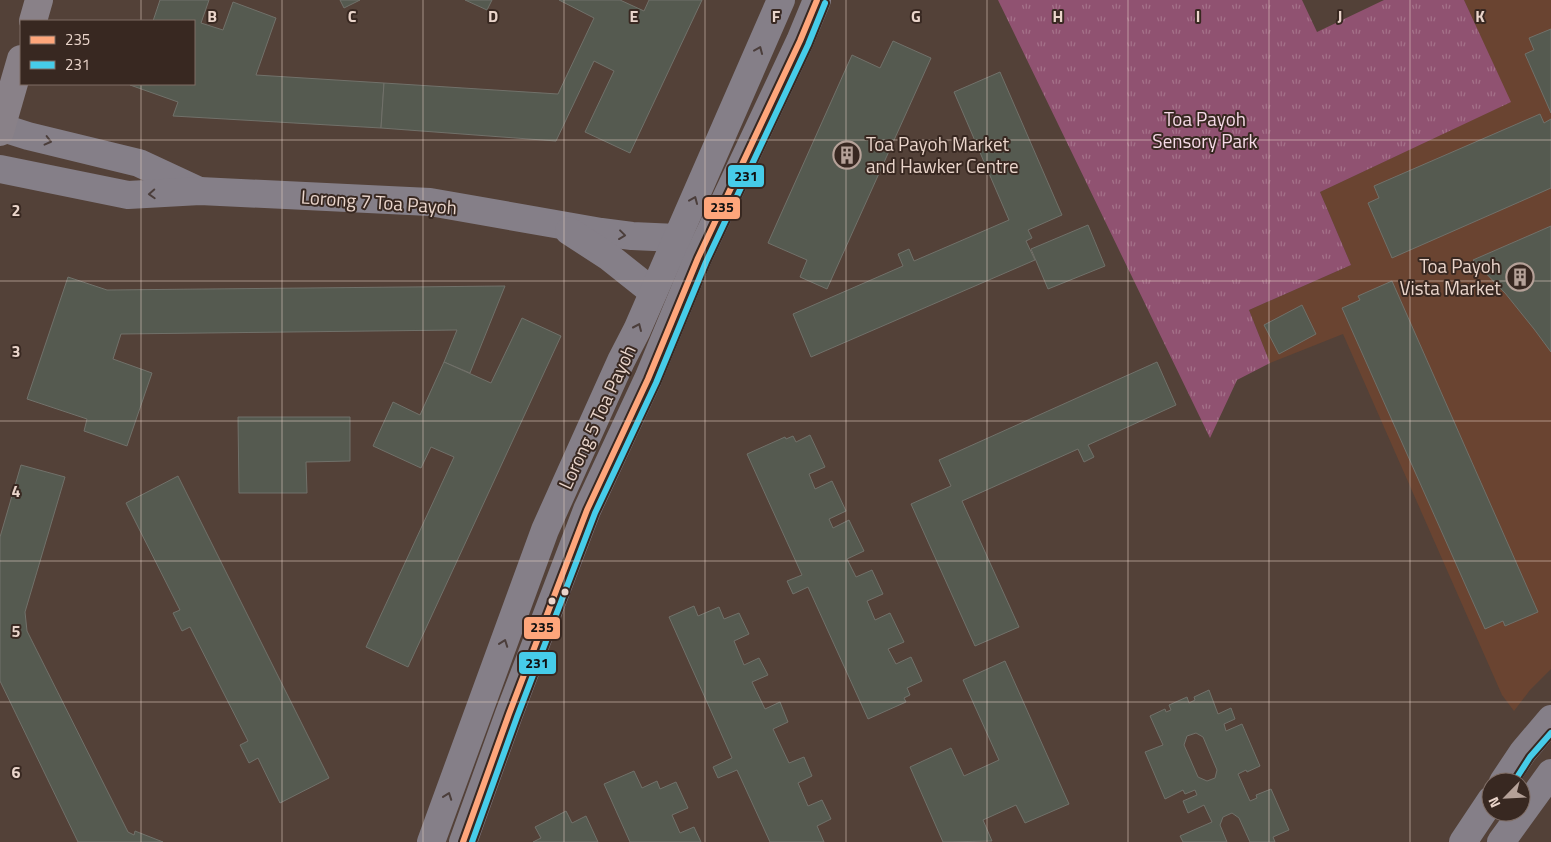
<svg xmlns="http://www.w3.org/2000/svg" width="1551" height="842" viewBox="0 0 1551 842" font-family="'Titillium Web',sans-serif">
<defs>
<pattern id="grass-tufts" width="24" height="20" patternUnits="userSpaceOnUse" patternTransform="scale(1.25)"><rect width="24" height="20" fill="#905271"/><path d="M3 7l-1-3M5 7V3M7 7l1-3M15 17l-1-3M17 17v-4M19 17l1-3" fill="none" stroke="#a5728a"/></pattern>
</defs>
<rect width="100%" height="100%" fill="#534138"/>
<path fill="#6a4431" d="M1464 0H1551V669L1530 690 1514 711 1502 695 1343 334 1270 363 1249 310 1351 265 1320 192 1510 102Z"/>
<path fill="url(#grass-tufts)" d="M998 0H1302L1317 32 1384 0H1464L1511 102 1320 192 1351 265 1249 310 1270 363 1237 380 1210 438Z"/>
<g fill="#555a50" stroke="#71716a" fill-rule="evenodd">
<path d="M160 0H209L201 23 223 30 233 2 276 18 256 75 384 83 381 128 173 116 178 102 130 85 194 84V21H153Z"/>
<path d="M340 0H360L344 8Z"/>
<path d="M465 0H492L487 10Z"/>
<path d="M620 0 644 11 649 0H702L630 153 585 132 614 71 594 61 556 141 381 128 384 83 558 94 594 18 559 0Z"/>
<path d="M1551 29V113L1525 54 1534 50 1529 38Z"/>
<path d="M893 41 931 58 827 289 800 277 807 260 768 243 852 55 880 68Z"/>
<path d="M1000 72 1062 215 1028 230 1032 238 1026 241 1035 260 811 357 793 314 903 266 898 254 909 249 914 261 1009 220 954 92Z"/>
<path d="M1540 114 1544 123 1551 119V188L1392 258 1368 203 1379 198 1374 186Z"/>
<path d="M1088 225 1105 266 1048 289 1031 249Z"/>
<path d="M1551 226V352L1534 329 1505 293 1473 260Z"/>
<path d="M68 277 107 290 505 286 470 373 444 362 457 330 121 334 113 359 152 373 127 446 84 431 87 419 27 399Z"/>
<path d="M1392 281 1538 612 1505 626 1503 621 1485 629 1342 308 1360 300 1358 296Z"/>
<path d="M1302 305 1316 334 1279 354 1264 325Z"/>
<path d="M522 318 561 336 408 667 366 647 454 457 431 447 421 468 373 446 393 402 420 415 444 362 491 383Z"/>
<path d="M1157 362 1176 405 1088 445 1094 457 1084 462 1078 449 962 501 1019 627 975 646 911 504 951 486 939 460Z"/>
<path d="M238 417H350V461L306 462 307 493H239Z"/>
<path d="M810 435 825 467 809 474 815 489 832 481 846 511 829 519 833 528 849 520 864 551 847 559 856 577 872 570 883 594 867 601 875 620 890 613 904 642 888 649 896 664 911 657 922 681 907 688 910 695 904 698 906 702 868 719 808 587 793 594 787 581 802 575 747 454 785 437 786 439 793 436 796 442Z"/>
<path d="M21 465 65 477 25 612 27 631 128 832 134 835 135 831 163 842H78L0 681V537Z"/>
<path d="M178 476 329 778 280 803 258 758 249 763 240 745 248 741 190 627 182 631 173 613 180 610 126 503Z"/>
<path d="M694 606 698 616 719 607 724 619 739 613 749 634 734 641 744 665 759 658 768 675 752 682 765 709 780 702 788 722 773 729 789 763 804 757 812 776 798 783 808 806 822 800 831 819 817 826 824 842H770L737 770 718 778 713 767 732 758 669 617Z"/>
<path d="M1005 661 1069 804 1025 823 1016 805 983 820 992 841 943 842 910 767 951 748 964 776 999 760 963 680Z"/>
<path d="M1209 690 1218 714 1231 708 1235 719 1224 724 1226 731 1242 724 1260 766 1247 772 1246 770 1238 774 1250 801 1257 798 1256 795 1271 789 1289 830 1273 837 1275 842H1250L1239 818 1232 813 1223 817 1220 825 1227 842H1183L1180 836 1212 822 1204 805 1188 813 1183 801 1197 795 1195 790 1185 794 1183 790 1165 799 1145 752 1163 745 1150 716 1165 709 1166 712 1171 710 1169 705 1187 697 1189 703 1195 700 1194 697ZM1196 733 1203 737 1217 770 1215 778 1207 781 1198 777 1184 745 1187 736Z"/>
<path d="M634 771 642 788 657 781 660 789 676 782 688 808 672 815 680 833 694 827 701 842H630L604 784Z"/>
<path d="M566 811 572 823 586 816 598 842H533L541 838 535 827Z"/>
</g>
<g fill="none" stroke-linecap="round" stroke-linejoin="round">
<g stroke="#857f88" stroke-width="28">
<path d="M0 127 28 136 139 163 197 190"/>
<path d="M0 169 128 195 200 191 430 202 601 232 632 236 677 238"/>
<path d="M569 231 609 257 653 292"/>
<path d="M1503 782 1523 752 1551 719"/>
<path d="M431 842 545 530 621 361 637 330 781 0"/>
<path d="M463 842 509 714 587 510 648 379 698 258 800 41 817 0"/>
<path d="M1463 842 1491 800"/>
<path d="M1501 842 1551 773"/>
</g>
<g stroke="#898188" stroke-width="28">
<path d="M33 21 39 0"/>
<path d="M0 132 21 59"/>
</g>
<g stroke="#382821" stroke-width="10">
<path id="bus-1" d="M463 842 509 714 587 510 648 379 698 258 800 41 817 0"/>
</g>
<g stroke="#382821" stroke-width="10">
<g id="bus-2">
<path d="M1514 782 1530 757 1551 733"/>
<path d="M472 842 517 717 595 513 656 383 706 262 808 45 825 3"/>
</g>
</g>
<use href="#bus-1" stroke="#fea67b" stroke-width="6"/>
<use href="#bus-2" stroke="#46cce9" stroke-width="6"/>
</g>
<defs><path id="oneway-chevron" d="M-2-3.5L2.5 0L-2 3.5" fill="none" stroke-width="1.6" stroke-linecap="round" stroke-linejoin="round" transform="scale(1.25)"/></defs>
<g stroke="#4b3e3b">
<use href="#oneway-chevron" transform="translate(759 50) rotate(-67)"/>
<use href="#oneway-chevron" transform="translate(48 141) rotate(14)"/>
<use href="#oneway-chevron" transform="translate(152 194) rotate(177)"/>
<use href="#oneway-chevron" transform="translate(694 200) rotate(-67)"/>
<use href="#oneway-chevron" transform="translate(622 235) rotate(7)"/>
<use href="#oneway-chevron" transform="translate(638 327) rotate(-66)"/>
<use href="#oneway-chevron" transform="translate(504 643) rotate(-70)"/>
<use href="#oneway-chevron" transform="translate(448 796) rotate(-70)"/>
</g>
<path fill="none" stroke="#ead5cb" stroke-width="1" stroke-opacity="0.55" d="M141 0V21M282 0V842M423 0V842M564 0V842M705 0V842M846 0V842M987 0V842M1128 0V842M1269 0V842M1410 0V842M141 84V842M0 140H1551M0 281H1551M0 421H1551M0 561H1551M0 702H1551"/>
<defs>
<g id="building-ring" transform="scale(1.4375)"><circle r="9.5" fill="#382821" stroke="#b5a198" stroke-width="1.5"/><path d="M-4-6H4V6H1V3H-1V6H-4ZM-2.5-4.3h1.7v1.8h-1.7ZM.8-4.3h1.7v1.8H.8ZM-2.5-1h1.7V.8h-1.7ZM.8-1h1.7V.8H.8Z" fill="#b5a198"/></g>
</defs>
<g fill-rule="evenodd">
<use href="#building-ring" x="847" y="155"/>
<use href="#building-ring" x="1520" y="277"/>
</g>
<g fill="#ead5cb" stroke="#382821" stroke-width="2">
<circle cx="565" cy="592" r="4.5"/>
<circle cx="552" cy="601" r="4.5"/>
</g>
<g text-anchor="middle" stroke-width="4" stroke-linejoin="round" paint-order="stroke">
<g font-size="19" fill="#f5dae7" stroke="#382821">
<text x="1205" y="126">Toa Payoh<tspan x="1205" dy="22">Sensory Park</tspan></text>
</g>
<g font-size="19" fill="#ead5cb" stroke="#382821" text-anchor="start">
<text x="866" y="151">Toa Payoh Market<tspan x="866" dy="22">and Hawker Centre</tspan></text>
<text x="1501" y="273" text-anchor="end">Toa Payoh<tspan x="1501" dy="22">Vista Market</tspan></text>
</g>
<g font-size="19" fill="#ead5cb" stroke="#382821">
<text transform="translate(379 202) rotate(4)" y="7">Lorong 7 Toa Payoh</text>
<text transform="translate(597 417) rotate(-65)" y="7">Lorong 5 Toa Payoh</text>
</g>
</g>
<g font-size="16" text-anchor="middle" font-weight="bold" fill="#ead5cb" stroke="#382821" stroke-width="4" stroke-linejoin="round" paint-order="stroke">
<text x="212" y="22">B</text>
<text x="352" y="22">C</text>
<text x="493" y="22">D</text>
<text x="634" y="22">E</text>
<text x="776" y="22">F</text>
<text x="916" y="22">G</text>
<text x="1058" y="22">H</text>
<text x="1198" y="22">I</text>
<text x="1340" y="22">J</text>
<text x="1480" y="22">K</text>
<text x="16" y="216">2</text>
<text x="16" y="357">3</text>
<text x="16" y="497">4</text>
<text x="16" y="637">5</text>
<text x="16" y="778">6</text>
</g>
<g stroke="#382821" stroke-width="2">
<rect x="727" y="164" width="38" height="24" rx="5" fill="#46cce9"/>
<rect x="703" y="196" width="38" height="24" rx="5" fill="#fea67b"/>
<rect x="523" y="616" width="38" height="24" rx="5" fill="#fea67b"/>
<rect x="518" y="651" width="39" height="24" rx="5" fill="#46cce9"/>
</g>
<g font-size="14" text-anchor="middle" font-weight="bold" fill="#111">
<text x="746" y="181">231</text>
<text x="722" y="212">235</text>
<text x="542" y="632">235</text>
<text x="537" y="668">231</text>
</g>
<rect x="20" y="20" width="175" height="65" fill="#382821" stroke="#7f6d65"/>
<rect x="30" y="36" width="25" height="8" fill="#fea67b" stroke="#7f6d65"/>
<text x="65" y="45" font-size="15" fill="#ead5cb">235</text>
<rect x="30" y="61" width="25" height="8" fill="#46cce9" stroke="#7f6d65"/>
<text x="65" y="70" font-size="15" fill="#ead5cb">231</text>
<g transform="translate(1506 797) rotate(246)"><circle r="24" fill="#382821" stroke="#7f6d65"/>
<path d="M0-4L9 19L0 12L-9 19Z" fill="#b5a198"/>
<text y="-8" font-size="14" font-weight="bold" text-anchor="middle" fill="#ead5cb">N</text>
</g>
</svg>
